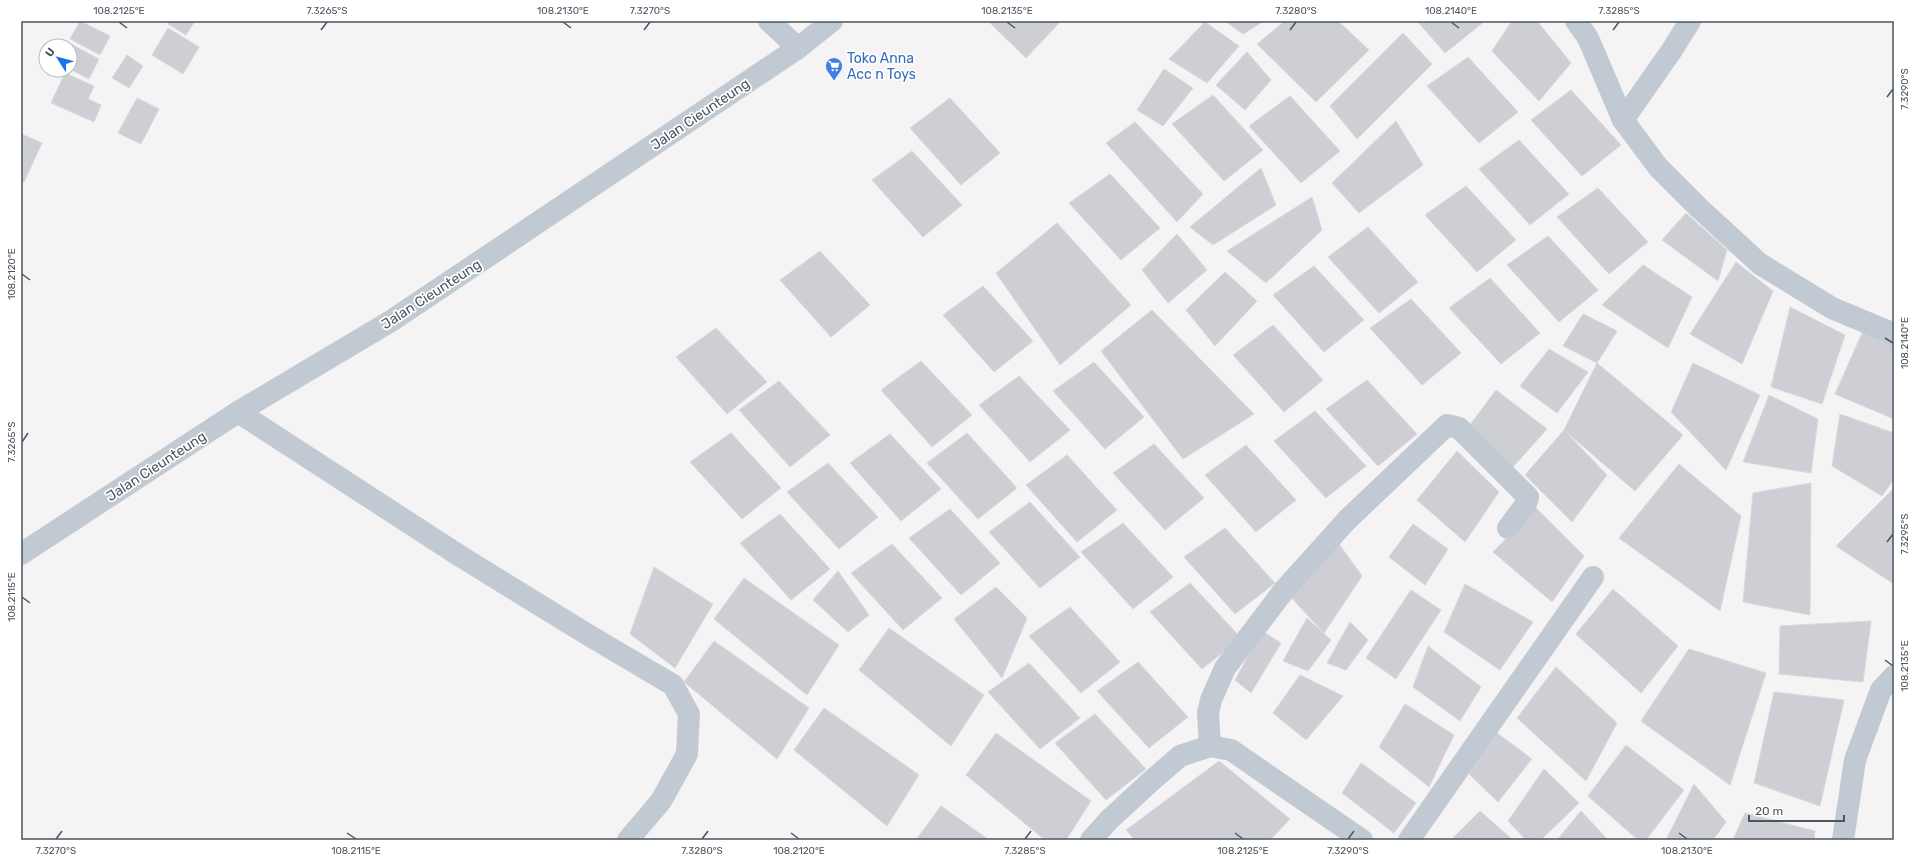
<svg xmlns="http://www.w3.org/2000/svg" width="1915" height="861" viewBox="0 0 1915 861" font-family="Rubik,sans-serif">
<rect width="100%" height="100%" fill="#f5f3f3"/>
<g fill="#cdcfd5" stroke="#d7d9de">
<path d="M80 21 110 36 100 55 70 39Z"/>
<path d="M170 21H195L186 35 168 24Z"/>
<path d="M992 21H1061L1026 58 990 23Z"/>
<path d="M1225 21H1264L1243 34Z"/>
<path d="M1285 21H1338L1369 50 1316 102 1257 44Z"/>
<path d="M1417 21H1485L1445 53Z"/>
<path d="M1512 21H1537L1571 63 1539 101 1492 51Z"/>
<path d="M1205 22 1239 46 1207 83 1169 59Z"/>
<path d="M168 28 199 47 183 74 152 55Z"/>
<path d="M1403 33 1432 64 1357 139 1330 106Z"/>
<path d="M67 42 99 59 89 79 70 69V46H65Z"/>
<path d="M1247 52 1271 80 1245 110 1216 85Z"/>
<path d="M127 55 143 66 129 88 112 78Z"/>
<path d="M1468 57 1518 112 1479 143 1427 86Z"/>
<path d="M1164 69 1193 88 1163 126 1137 110Z"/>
<path d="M65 73 94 86 88 99 101 105 94 122 51 103Z"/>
<path d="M1571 90 1621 145 1582 176 1531 120Z"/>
<path d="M1213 95 1263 150 1224 181 1172 124Z"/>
<path d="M1290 96 1340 151 1301 183 1249 126Z"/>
<path d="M137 98 159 109 141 144 118 133Z"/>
<path d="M950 98 1000 153 961 185 910 128Z"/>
<path d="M1396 121 1423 165 1359 213 1332 183Z"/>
<path d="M1135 122 1203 194 1177 222 1106 143Z"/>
<path d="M21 134 42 143 24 182 21 181Z"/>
<path d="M1519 140 1569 194 1530 225 1479 169Z"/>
<path d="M912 151 962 205 923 237 872 180Z"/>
<path d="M1261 168 1276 205 1213 245 1190 227Z"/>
<path d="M1110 174 1160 228 1121 260 1069 203Z"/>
<path d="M1466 186 1516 240 1477 272 1425 215Z"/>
<path d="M1598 188 1648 242 1609 274 1557 217Z"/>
<path d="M1312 197 1322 230 1266 283 1227 251Z"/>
<path d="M1686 213 1727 250 1718 281 1662 240Z"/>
<path d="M1057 223 1131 305 1060 365 996 273Z"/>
<path d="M1368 227 1418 282 1379 313 1328 257Z"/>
<path d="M1177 234 1207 270 1168 303 1142 270Z"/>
<path d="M1548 236 1598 290 1559 322 1507 265Z"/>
<path d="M820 251 870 305 831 337 780 280Z"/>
<path d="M1736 262 1773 291 1742 364 1690 334Z"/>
<path d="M1643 265 1692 297 1668 348 1602 305Z"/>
<path d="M1314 266 1364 320 1324 352 1273 295Z"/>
<path d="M1225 272 1257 301 1215 346 1186 310Z"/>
<path d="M1490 278 1540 333 1501 364 1449 308Z"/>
<path d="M983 286 1033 341 994 372 943 315Z"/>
<path d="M1411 299 1461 353 1422 385 1370 328Z"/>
<path d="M1790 307 1845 335 1822 404 1771 387Z"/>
<path d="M1152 310 1254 414 1183 459 1101 351Z"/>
<path d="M1583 314 1617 331 1597 363 1563 346Z"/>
<path d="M1273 325 1323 380 1284 412 1233 355Z"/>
<path d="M716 328 767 382 727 414 676 357Z"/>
<path d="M1863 331 1894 345V419L1835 394Z"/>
<path d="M1549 349 1588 372 1557 413 1520 386Z"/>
<path d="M921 361 972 415 932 447 881 390Z"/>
<path d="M1094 362 1144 417 1105 449 1053 391Z"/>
<path d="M1597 363 1683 435 1635 491 1564 430Z"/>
<path d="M1693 363 1760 395 1726 470 1671 412Z"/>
<path d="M1019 376 1070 430 1030 462 979 405Z"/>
<path d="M1367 380 1417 434 1378 466 1326 409Z"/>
<path d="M779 381 830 435 790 467 739 410Z"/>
<path d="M1496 390 1547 429 1513 467 1470 425Z"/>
<path d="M1769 395 1818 419 1811 473 1743 462Z"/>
<path d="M1315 411 1366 466 1326 498 1274 441Z"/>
<path d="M1840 414 1894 433V479L1882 496 1832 466Z"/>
<path d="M1564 430 1607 475 1572 522 1525 475Z"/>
<path d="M731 433 781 488 742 519 690 462Z"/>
<path d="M967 433 1017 488 978 519 927 463Z"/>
<path d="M890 434 941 489 901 521 850 463Z"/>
<path d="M1154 444 1204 498 1165 530 1113 473Z"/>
<path d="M1246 445 1296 500 1256 532 1205 475Z"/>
<path d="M1457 451 1499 492 1465 542 1417 500Z"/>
<path d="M1067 455 1117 510 1077 542 1026 485Z"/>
<path d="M828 463 878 517 839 549 787 492Z"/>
<path d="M1679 464 1741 516 1720 611 1619 538Z"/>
<path d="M1811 483 1810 615 1743 602 1753 493Z"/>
<path d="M1894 488V584L1836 546Z"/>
<path d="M1030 502 1080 557 1040 588 989 532Z"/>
<path d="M1536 508 1584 556 1552 602 1493 552Z"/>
<path d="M950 509 1000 563 961 595 909 538Z"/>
<path d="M780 514 830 569 791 600 740 543Z"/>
<path d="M1123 523 1173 577 1133 609 1081 552Z"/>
<path d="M1413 524 1448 549 1425 585 1389 557Z"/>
<path d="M1225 528 1275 583 1235 614 1184 557Z"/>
<path d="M892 544 942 598 903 630 851 573Z"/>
<path d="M1339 544 1362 576 1324 633 1289 595Z"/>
<path d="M654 567 713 604 675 668 630 634Z"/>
<path d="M838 571 869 615 848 632 813 600Z"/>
<path d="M744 578 839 645 807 695 714 619Z"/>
<path d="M1190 583 1241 638 1202 669 1150 612Z"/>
<path d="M1465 584 1533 622 1500 670 1444 632Z"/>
<path d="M996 587 1027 618 1002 678 954 619Z"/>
<path d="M1613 589 1678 646 1641 693 1576 634Z"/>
<path d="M1411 590 1441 610 1396 679 1366 658Z"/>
<path d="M1070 607 1120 662 1081 693 1029 636Z"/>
<path d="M1307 618 1331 640 1308 671 1283 661Z"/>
<path d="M1871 621 1863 682 1779 674 1780 626Z"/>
<path d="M1350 622 1368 640 1346 670 1327 663Z"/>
<path d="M889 628 984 695 951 746 859 670Z"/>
<path d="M1262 631 1281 643 1251 693 1235 680Z"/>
<path d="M714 641 809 708 777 759 684 682Z"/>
<path d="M1428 646 1481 687 1460 721 1413 687Z"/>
<path d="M1689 649 1766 673 1730 785 1641 721Z"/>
<path d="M1138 662 1188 717 1149 748 1097 691Z"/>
<path d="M1029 663 1080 718 1040 749 988 692Z"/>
<path d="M1556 667 1617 723 1586 781 1517 718Z"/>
<path d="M1300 675 1343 696 1306 740 1273 713Z"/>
<path d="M1774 692 1844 700 1820 806 1754 783Z"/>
<path d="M1405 704 1454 735 1429 787 1379 747Z"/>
<path d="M824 708 919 775 887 826 794 750Z"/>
<path d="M1095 714 1146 769 1106 800 1055 743Z"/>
<path d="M996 733 1091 801 1066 840H1045L966 775Z"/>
<path d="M1497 733 1532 759 1498 802 1469 774Z"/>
<path d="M1626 745 1684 790 1646 840H1638L1588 796Z"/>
<path d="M1219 761 1290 819 1270 840H1135L1126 830Z"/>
<path d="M1361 763 1416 803 1394 833 1342 793Z"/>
<path d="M1544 769 1579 803 1541 840H1526L1508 821Z"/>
<path d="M1694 784 1726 822 1713 840H1666Z"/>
<path d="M941 806 989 840H916Z"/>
<path d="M1480 811 1513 840H1451Z"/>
<path d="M1581 811 1608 840H1557Z"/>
<path d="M1745 813 1815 831 1814 840H1733Z"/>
</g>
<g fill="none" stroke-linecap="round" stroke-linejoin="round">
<g stroke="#c1cad2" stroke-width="22">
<path d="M769 21 798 48"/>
<path d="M1576 21 1588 38 1623 120 1658 167 1699 208 1760 264 1832 308 1894 334"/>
<path d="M1623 120 1672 50 1690 21"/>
<path d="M238 412 460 556 585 633 673 685 689 714 687 754 661 801 628 840"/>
<path d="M1210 746 1208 713 1211 700 1225 668 1285 589 1347 520 1447 425 1459 428 1528 497 1526 504 1508 528"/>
<path d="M1091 840 1109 820 1149 783 1180 756 1210 746 1231 750 1362 840"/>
<path d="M1409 840 1593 577"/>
<path d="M1843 840 1855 760 1881 690 1894 676"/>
</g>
<path stroke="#c1cad2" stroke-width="22" d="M21 554 238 412 391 321 798 48 832 21"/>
</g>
<path fill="none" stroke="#4a5661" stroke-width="1.5" d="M119 22 127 28M563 22 571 28M1007 22 1015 28M1451 22 1459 28M321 30 327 22M644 30 650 22M1290 30 1296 22M1613 30 1619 22M1887 97 1893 89M22 274 30 280M1885 338 1893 343M22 442 28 433M1887 542 1893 534M22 597 30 603M1885 660 1893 666M347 833 356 839M791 833 799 839M1235 833 1243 839M1679 833 1687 839M56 839 62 831M702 839 708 831M1025 839 1031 831M1348 839 1354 831"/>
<defs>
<g id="supermarket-pin" transform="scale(0.9)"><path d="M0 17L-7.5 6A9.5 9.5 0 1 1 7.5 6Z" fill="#3f7fe0" stroke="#fff"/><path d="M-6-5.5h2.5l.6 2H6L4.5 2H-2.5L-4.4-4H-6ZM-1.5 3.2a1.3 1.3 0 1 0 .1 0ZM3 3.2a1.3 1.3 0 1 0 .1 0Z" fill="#fff"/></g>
</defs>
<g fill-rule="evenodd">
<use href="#supermarket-pin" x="834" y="66"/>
</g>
<g text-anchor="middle" stroke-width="3.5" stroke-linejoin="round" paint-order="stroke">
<g font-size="14" fill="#366cbe" stroke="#fff" text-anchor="start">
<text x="847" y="63">Toko Anna<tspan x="847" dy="16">Acc n Toys</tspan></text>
</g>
<g font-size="14" fill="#4a5661" stroke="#fff">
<text transform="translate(700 114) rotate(-34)" y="5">Jalan Cieunteung</text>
<text transform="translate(431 294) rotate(-33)" y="5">Jalan Cieunteung</text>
<text transform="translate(156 466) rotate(-33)" y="5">Jalan Cieunteung</text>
</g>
</g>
<rect width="1915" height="861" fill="none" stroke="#ffffff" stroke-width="44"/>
<g transform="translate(58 58) rotate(306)"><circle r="19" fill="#ffffff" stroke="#b7bbc0"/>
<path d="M0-3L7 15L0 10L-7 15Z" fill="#1a73e8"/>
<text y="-6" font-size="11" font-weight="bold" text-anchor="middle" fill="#4a5661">U</text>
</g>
<path d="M1749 815v6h95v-6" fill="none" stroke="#4a5661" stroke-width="2"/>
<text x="1755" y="815" font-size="12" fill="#4a5661" stroke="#ffffff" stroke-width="3" paint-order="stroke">20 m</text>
<rect x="22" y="22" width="1871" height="817" fill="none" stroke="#4a5661" stroke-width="1.5"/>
<g font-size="10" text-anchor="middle" fill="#4a5661">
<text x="119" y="14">108.2125°E</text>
<text x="327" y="14">7.3265°S</text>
<text x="563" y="14">108.2130°E</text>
<text x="650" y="14">7.3270°S</text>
<text x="1007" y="14">108.2135°E</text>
<text x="1296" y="14">7.3280°S</text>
<text x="1451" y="14">108.2140°E</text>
<text x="1619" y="14">7.3285°S</text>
<text transform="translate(1904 89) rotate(-90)" y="4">7.3290°S</text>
<text transform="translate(11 274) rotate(-90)" y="4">108.2120°E</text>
<text transform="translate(1904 343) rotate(-90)" y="4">108.2140°E</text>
<text transform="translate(11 442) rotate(-90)" y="4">7.3265°S</text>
<text transform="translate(1904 534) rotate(-90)" y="4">7.3295°S</text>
<text transform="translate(11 597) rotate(-90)" y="4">108.2115°E</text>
<text transform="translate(1904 666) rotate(-90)" y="4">108.2135°E</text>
<text x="56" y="854">7.3270°S</text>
<text x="356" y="854">108.2115°E</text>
<text x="702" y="854">7.3280°S</text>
<text x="799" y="854">108.2120°E</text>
<text x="1025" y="854">7.3285°S</text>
<text x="1243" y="854">108.2125°E</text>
<text x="1348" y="854">7.3290°S</text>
<text x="1687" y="854">108.2130°E</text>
</g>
</svg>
